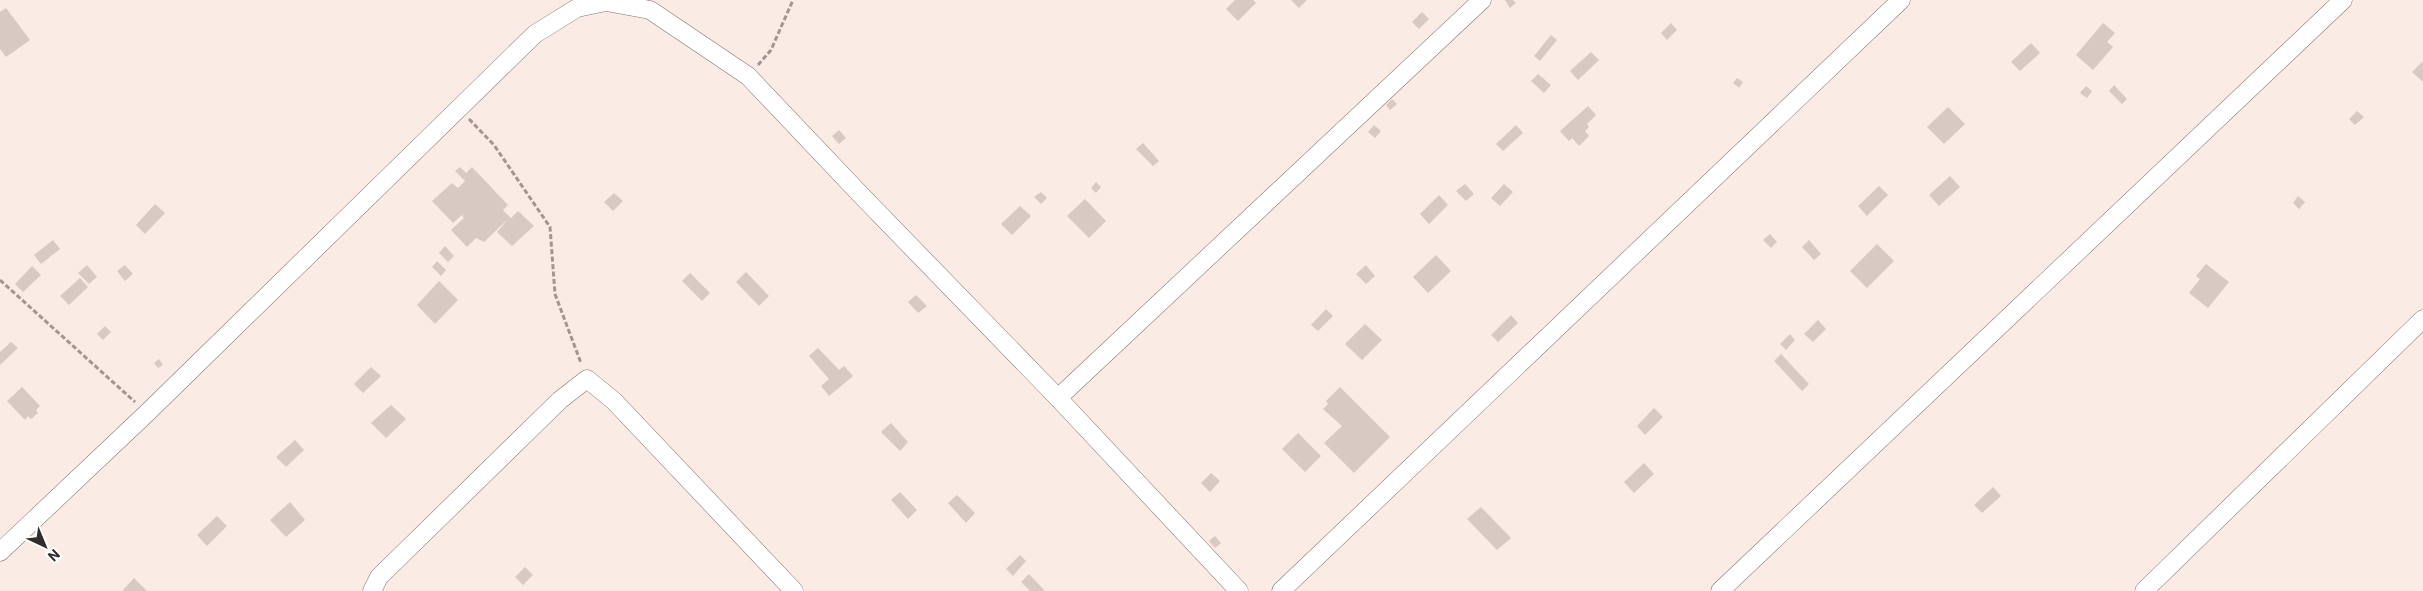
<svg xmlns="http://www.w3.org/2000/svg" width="2423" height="591" viewBox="0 0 2423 591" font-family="Roboto,sans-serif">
<rect width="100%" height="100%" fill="#fbebe5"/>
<g fill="#d8c9c2">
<path d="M1235 0H1253L1256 3 1238 21 1226 9Z"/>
<path d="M1291 0H1307L1299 8Z"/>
<path d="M1505 0H1513L1516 3 1510 8Z"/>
<path d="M6 8 30 40 6 57 0 49V12Z"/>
<path d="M1422 12 1429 19 1419 29 1412 22Z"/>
<path d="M1671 23 1677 30 1667 40 1661 33Z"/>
<path d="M2103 23 2115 33 2107 42 2113 47 2093 70 2076 55Z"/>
<path d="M1551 35 1557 40 1540 61 1534 56Z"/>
<path d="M2031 43 2040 53 2020 71 2011 62Z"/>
<path d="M1591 52 1599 60 1578 80 1570 71Z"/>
<path d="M2423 61V82L2412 72Z"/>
<path d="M1538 74 1551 85 1544 93 1531 81Z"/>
<path d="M1737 78 1743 82 1739 88 1733 83Z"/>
<path d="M2114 85 2127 99 2122 104 2109 91Z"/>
<path d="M2086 86 2092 91 2087 98 2080 93Z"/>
<path d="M1392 99 1397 104 1390 110 1386 105Z"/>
<path d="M1588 106 1596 115 1587 124 1589 127 1585 131 1589 136 1579 146 1572 138 1569 141 1560 131Z"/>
<path d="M1948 107 1965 124 1944 144 1927 127Z"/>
<path d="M2357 111 2364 117 2355 125 2349 119Z"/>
<path d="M1374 125 1381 131 1375 138 1368 132Z"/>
<path d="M1516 125 1523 133 1503 151 1496 144Z"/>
<path d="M839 130 846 138 839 144 832 136Z"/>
<path d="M1143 143 1159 161 1153 166 1136 149Z"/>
<path d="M460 167 466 173 472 167 508 205 503 210 511 218 518 211 534 226 512 246 497 232 508 219 484 242 476 238 467 247 451 230 464 218 462 215 453 223 432 201 452 183 458 188 465 181 455 171Z"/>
<path d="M1950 176 1960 187 1939 206 1929 195Z"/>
<path d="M1096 182 1101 187 1096 193 1091 188Z"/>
<path d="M1465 184 1474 194 1466 201 1456 191Z"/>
<path d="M1504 184 1513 192 1500 206 1491 198Z"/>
<path d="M1879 186 1888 195 1867 216 1858 206Z"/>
<path d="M1041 192 1047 198 1041 204 1034 197Z"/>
<path d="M614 193 623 201 613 211 604 202Z"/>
<path d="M1439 195 1448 205 1429 224 1420 214Z"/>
<path d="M2298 196 2305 202 2299 209 2293 203Z"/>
<path d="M1085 199 1106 221 1089 238 1067 216Z"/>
<path d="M155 204 165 213 145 234 136 225Z"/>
<path d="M1020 206 1031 216 1012 235 1001 224Z"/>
<path d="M1770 234 1777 242 1771 248 1763 240Z"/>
<path d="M53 240 60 249 41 264 34 255Z"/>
<path d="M1809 240 1821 254 1814 260 1802 247Z"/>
<path d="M1877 244 1894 261 1867 288 1850 271Z"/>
<path d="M445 246 454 256 448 262 439 253Z"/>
<path d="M1436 255 1451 271 1428 293 1413 277Z"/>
<path d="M437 261 446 270 441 276 432 267Z"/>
<path d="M2206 264 2229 282 2208 308 2189 293 2200 279 2196 276Z"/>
<path d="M87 265 97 277 89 284 78 273Z"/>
<path d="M125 265 133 274 125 281 117 271Z"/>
<path d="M1366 265 1375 276 1366 284 1356 274Z"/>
<path d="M32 266 41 275 23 292 15 284Z"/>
<path d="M746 272 769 296 759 306 736 282Z"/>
<path d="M690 273 710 293 702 301 682 281Z"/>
<path d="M80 278 88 287 69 305 60 296Z"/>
<path d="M439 281 458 300 435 324 417 305Z"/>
<path d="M916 295 927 306 918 313 908 302Z"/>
<path d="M1326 309 1333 316 1318 331 1311 325Z"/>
<path d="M1511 315 1518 323 1498 342 1491 335Z"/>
<path d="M1818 320 1826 329 1813 342 1804 334Z"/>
<path d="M1365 324 1382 340 1362 360 1345 344Z"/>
<path d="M105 326 111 332 103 340 97 334Z"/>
<path d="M1790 334 1795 340 1786 350 1780 344Z"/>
<path d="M11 342 18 348 0 365V352Z"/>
<path d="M818 348 839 370 844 366 853 376 829 396 821 386 829 379 809 356Z"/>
<path d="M1781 354 1809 384 1802 391 1774 361Z"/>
<path d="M159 359 163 365 158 368 154 363Z"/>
<path d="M371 367 381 376 363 393 354 384Z"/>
<path d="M22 387 40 406 36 410 38 413 31 419 28 416 25 420 7 401Z"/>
<path d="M1340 387 1390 437 1354 473 1324 443 1342 426 1323 409 1328 404 1326 401Z"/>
<path d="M391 405 406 419 386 438 371 423Z"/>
<path d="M1654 408 1663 417 1645 435 1637 426Z"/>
<path d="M891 423 908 442 900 451 881 432Z"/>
<path d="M1298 433 1321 456 1305 472 1282 449Z"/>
<path d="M295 440 304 450 286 467 276 457Z"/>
<path d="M1644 463 1654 474 1634 493 1624 482Z"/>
<path d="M1211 473 1220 481 1210 492 1201 483Z"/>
<path d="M1993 487 2001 496 1982 513 1974 505Z"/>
<path d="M900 492 917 510 908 519 891 500Z"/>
<path d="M957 495 975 513 966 523 948 503Z"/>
<path d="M290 502 305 520 286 537 270 520Z"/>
<path d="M1481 507 1511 538 1497 550 1467 519Z"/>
<path d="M217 516 227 526 207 546 197 535Z"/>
<path d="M1215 536 1221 543 1215 548 1209 541Z"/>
<path d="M1020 555 1026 561 1013 576 1006 569Z"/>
<path d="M525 567 533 575 523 585 515 577Z"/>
<path d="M1029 574 1045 591H1030L1021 582Z"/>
<path d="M134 578 147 591H122Z"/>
</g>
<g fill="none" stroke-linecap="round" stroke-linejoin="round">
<g stroke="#81736e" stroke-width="19">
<g id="minor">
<path d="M1058 398 1482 0"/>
<path d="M0 552 147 413 535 34 577 8 606 2 650 10 748 76 859 193 1058 398 1239 591"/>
<path d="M372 591 379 577 560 400 587 379 614 401 794 591"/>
<path d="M1281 591 1901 0"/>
<path d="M1720 591 2343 0"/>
<path d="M2144 591 2423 319"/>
</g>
</g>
<g stroke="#a29692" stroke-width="3" stroke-dasharray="5 2.5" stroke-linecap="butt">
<path d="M758 65 771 50 793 0"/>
<path d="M469 119 494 145 550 227 555 294 581 363"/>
<path d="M0 280 135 402"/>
</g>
<use href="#minor" stroke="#fff" stroke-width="18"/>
</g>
<g transform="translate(45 546) rotate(136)" stroke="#ffffff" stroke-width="4" paint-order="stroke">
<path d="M0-4L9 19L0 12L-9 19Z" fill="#322c2a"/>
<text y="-8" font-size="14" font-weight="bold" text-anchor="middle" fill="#322c2a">N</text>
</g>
</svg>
